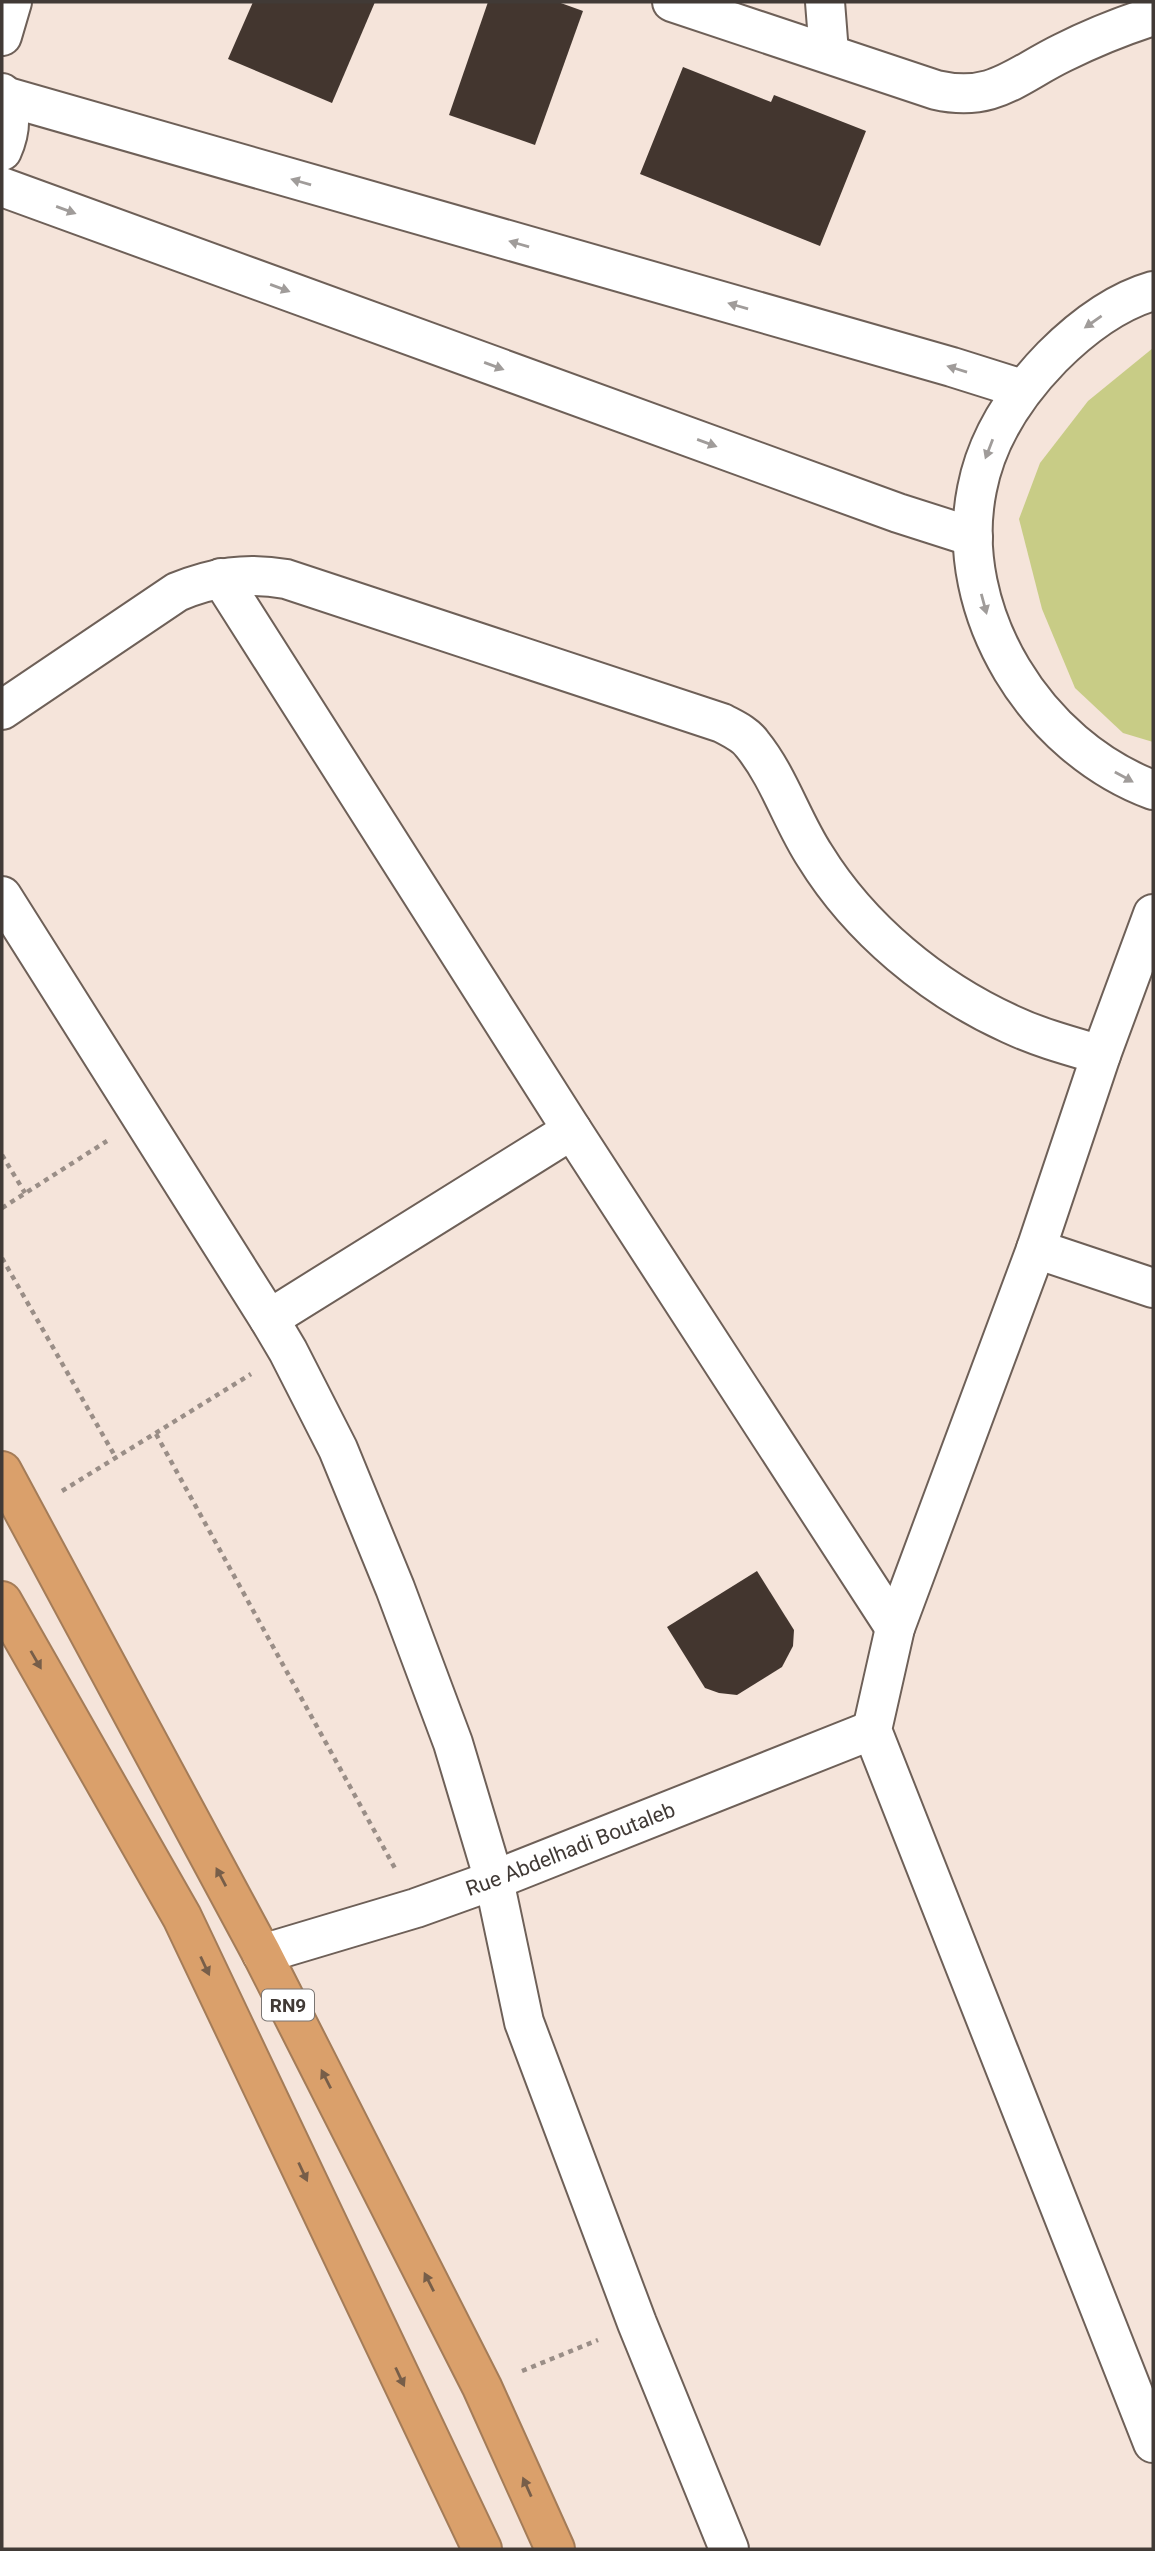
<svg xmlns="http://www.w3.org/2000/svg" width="1155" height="2551" viewBox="0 0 1155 2551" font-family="Roboto,sans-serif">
<rect width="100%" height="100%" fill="#f5e4da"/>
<path fill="#c8cc86" d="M1153 348V742L1123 733 1075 688 1042 609 1019 519 1040 463 1088 401Z"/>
<g fill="#43362f">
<path d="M253 2H375L332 103 228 59Z"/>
<path d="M488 2H558L583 11 535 145 449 115Z"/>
<path d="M683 67 771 102 774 95 866 131 820 246 640 174Z"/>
<path d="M757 1571 794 1630 793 1646 782 1667 737 1695 719 1693 705 1688 667 1627Z"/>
</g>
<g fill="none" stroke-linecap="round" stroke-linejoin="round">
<g stroke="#6e6058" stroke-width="42">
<g id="street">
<path d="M672 2 936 90C993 103 1015 76 1062 53 1092 38 1122 26 1153 16"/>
<path d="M825 2 829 53"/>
<path d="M2 36 12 2"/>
<path d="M2 93C12 112 11 131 2 151"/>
<path d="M4 96 952 367 1022 389"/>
<path d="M2 187 898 513 973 537"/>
<path d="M1153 291C1115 302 1080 329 1052 357 1016 394 987 437 977 489 952 613 1037 747 1153 790"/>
<path d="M221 578 572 1130 895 1628"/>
<path d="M2 710 177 592C213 577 247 572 286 579L722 723C733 729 745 734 752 744 779 777 792 821 815 856 860 929 933 989 1010 1024 1040 1038 1070 1046 1101 1055"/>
<path d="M2 896 269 1319 288 1351 338 1449 395 1588 453 1743 494 1880 524 2022 637 2323 729 2549"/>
<path d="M1153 914 1101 1055 1036 1249 895 1628 872 1730 1153 2443"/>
<path d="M1036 1249 1153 1288"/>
<path d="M269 1319 572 1130"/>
<path id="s1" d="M262 1954 416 1908 494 1880 872 1730"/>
</g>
</g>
<g stroke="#a47c58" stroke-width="42">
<g id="highway">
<path d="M2 1471 262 1954 482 2387 555 2549"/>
<path d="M2 1601 182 1917 482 2549"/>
</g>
</g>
<g stroke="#9a8e87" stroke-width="4.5" stroke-dasharray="5 5" stroke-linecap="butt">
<path d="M2 1155 25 1193"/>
<path d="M2 1208 107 1141"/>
<path d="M2 1258 116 1458"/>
<path d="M156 1434 397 1872"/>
<path d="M62 1491 251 1374"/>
<path d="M522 2371 598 2340"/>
</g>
<use href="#street" stroke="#fff" stroke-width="38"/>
<use href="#highway" stroke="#daa06b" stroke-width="38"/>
</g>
<defs><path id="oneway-solid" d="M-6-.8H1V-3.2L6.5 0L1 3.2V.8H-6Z" transform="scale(1.75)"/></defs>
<g fill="#a09c9a">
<use href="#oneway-solid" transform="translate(301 182) rotate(-164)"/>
<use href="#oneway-solid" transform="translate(66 210) rotate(20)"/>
<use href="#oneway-solid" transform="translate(519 244) rotate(-164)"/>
<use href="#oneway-solid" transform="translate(280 288) rotate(20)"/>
<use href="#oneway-solid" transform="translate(738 306) rotate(-164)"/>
<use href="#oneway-solid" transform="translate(1093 322) rotate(145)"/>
<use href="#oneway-solid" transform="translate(494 366) rotate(20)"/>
<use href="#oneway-solid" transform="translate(957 369) rotate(-163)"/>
<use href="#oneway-solid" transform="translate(707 443) rotate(20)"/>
<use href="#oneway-solid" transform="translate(989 449) rotate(111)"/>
<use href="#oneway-solid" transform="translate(984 604) rotate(75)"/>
<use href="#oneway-solid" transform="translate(1124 777) rotate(29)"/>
</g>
<g fill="#775e49">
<use href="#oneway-solid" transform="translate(36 1660) rotate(60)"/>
<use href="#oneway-solid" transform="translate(221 1877) rotate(-118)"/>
<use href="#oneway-solid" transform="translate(205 1966) rotate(65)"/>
<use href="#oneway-solid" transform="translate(326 2079) rotate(-117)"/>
<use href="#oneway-solid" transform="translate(303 2172) rotate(65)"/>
<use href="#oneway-solid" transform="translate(429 2282) rotate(-117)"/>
<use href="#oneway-solid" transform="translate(400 2377) rotate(65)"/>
<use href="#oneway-solid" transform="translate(527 2487) rotate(-114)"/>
</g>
<g text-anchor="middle" stroke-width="7" stroke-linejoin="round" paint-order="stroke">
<rect fill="#fff" stroke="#7a7572" stroke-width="2" x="262" y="1989.5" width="52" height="31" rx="5"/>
<g font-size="19" font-weight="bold" fill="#413a36">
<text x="288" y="2012">RN9</text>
</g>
<g font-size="21" fill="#413a36" stroke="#fff">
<text dy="7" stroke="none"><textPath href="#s1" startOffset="326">Rue Abdelhadi Boutaleb</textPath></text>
</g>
</g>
<rect width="1155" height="2551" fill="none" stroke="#413a36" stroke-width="7"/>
</svg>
